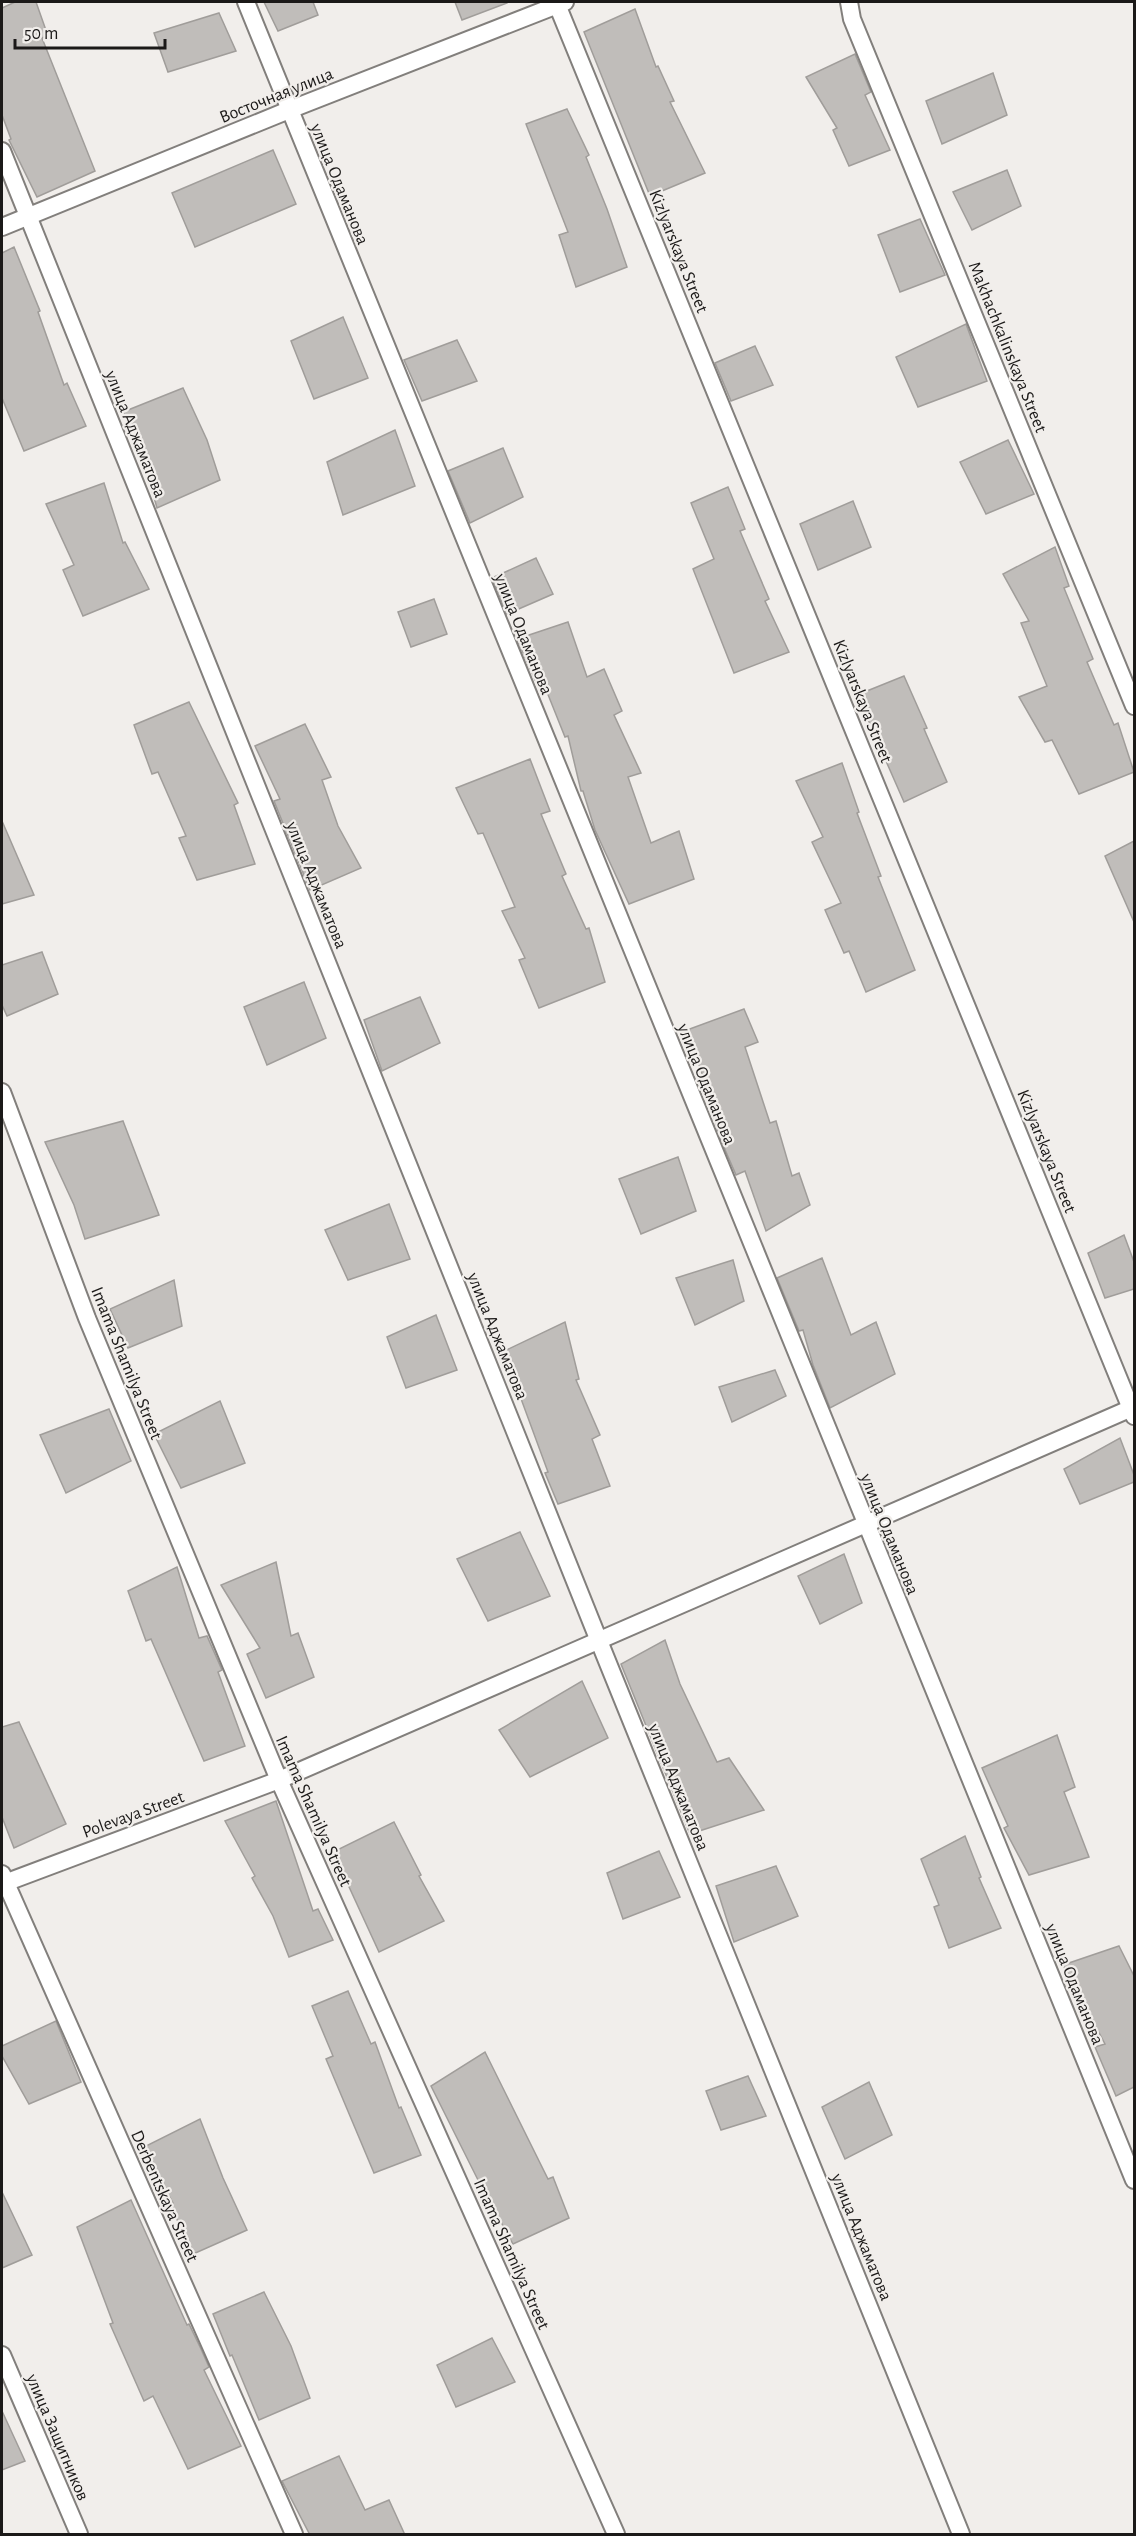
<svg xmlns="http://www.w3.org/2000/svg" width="1136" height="2536" viewBox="0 0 1136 2536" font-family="'Alegreya Sans',sans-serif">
<rect width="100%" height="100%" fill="#f1eeeb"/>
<g fill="#c0bdba" stroke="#a09d9a" stroke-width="1.5">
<path d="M15 2H36L48 36 42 38 95 171 37 197 9 140 11 139 2 115V8Z"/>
<path d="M264 2H313L318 15 278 31Z"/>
<path d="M455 2H507V3L462 20Z"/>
<path d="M635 9 656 67 658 66 674 101 670 102 705 173 650 196 584 32Z"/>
<path d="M219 13 236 51 168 72 154 33Z"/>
<path d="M855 54 871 92 865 95 890 150 849 166 833 130 837 128 806 77Z"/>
<path d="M993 73 1007 115 942 144 926 101Z"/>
<path d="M567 109 589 155 586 157 607 209 627 267 576 287 559 235 568 232 526 124Z"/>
<path d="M273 150 296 204 195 247 172 193Z"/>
<path d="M1007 170 1021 206 972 230 953 192Z"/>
<path d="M920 219 945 275 900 292 878 235Z"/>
<path d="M14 247 40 311 38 312 64 385 67 383 86 426 24 451 2 398V253Z"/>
<path d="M343 317 368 378 314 399 291 341Z"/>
<path d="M966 324 987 381 918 407 896 357Z"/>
<path d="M457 340 477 381 422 401 404 360Z"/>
<path d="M755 346 773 385 731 401 715 363Z"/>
<path d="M183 388 207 440 220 480 157 508 145 466 123 412Z"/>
<path d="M395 430 415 486 343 515 327 462Z"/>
<path d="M1008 440 1034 494 986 514 960 462Z"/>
<path d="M503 448 523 497 470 523 448 471Z"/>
<path d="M104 483 123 543 125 542 149 589 83 616 63 570 74 565 46 504Z"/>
<path d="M728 487 745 529 740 531 769 599 765 601 789 652 734 673 693 569 714 559 691 503Z"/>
<path d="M853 501 871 547 818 570 800 524Z"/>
<path d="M1055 547 1069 586 1064 588 1093 659 1087 662 1114 725 1118 723 1134 772 1079 794 1052 740 1045 742 1019 697 1047 686 1021 623 1029 621 1003 574Z"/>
<path d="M536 558 553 594 507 614 492 578Z"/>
<path d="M434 599 447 634 411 647 398 612Z"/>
<path d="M568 622 587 677 604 669 622 711 614 715 641 773 628 777 651 843 679 831 694 879 629 904 595 830 583 791H581L568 736 565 737 541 677 535 680 517 639Z"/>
<path d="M904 676 927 728 924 729 947 782 904 802 857 695Z"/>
<path d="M189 702 238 803 234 805 255 864 197 880 179 838 186 836 158 772 152 774 134 725Z"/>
<path d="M305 724 331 777 322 780 338 826 361 868 310 890 274 801 280 799 255 746Z"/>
<path d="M530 759 550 811 541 814 566 874 562 876 586 929 589 928 605 982 539 1008 519 960 525 958 502 911 515 907 483 833 478 834 456 788Z"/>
<path d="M842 763 859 812 857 813 881 876 878 877 915 970 866 992 849 951 844 953 825 910 841 903 812 842 823 837 796 781Z"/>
<path d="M2 821 34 895 2 904Z"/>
<path d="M1134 841V922L1105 856Z"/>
<path d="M42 952 58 994 7 1016 2 1005V965Z"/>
<path d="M304 982 326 1038 267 1065 244 1007Z"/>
<path d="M420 997 440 1043 382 1071 364 1020Z"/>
<path d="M744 1009 758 1042 745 1047 770 1123 776 1121 792 1176 799 1173 810 1205 766 1231 745 1171 736 1175 720 1138 703 1083 705 1082 687 1030Z"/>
<path d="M123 1121 159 1215 85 1239 74 1205 45 1142Z"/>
<path d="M678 1157 696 1211 641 1234 619 1179Z"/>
<path d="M389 1204 410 1259 348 1280 325 1230Z"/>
<path d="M1124 1235 1134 1262V1289L1105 1298 1088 1253Z"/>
<path d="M822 1258 851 1335 876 1322 895 1374 830 1408 813 1365 803 1330 799 1331 777 1278Z"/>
<path d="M733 1260 744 1301 695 1325 676 1278Z"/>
<path d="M174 1280 182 1326 128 1348 110 1309Z"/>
<path d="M436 1315 457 1370 406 1388 387 1337Z"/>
<path d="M565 1322 579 1379 576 1380 600 1435 592 1439 610 1486 558 1504 545 1473 548 1472 520 1396 498 1354Z"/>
<path d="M775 1370 786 1396 732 1422 719 1387Z"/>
<path d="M220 1401 245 1463 181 1488 154 1434Z"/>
<path d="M109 1409 131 1461 66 1493 40 1435Z"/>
<path d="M1120 1438 1134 1475V1482L1080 1504 1064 1469Z"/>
<path d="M520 1532 550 1596 488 1621 457 1559Z"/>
<path d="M844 1554 862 1603 820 1624 798 1576Z"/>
<path d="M276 1562 291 1636 298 1633 314 1677 266 1698 247 1654 260 1648 221 1585Z"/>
<path d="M177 1567 199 1638 207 1636 222 1670 218 1672 245 1746 204 1761 151 1639 146 1641 128 1591Z"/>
<path d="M665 1640 680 1684 717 1762 729 1758 764 1810 690 1834 621 1664Z"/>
<path d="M582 1681 608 1738 530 1777 499 1730Z"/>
<path d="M19 1722 66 1824 14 1848 2 1817V1727Z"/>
<path d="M1057 1735 1075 1787 1064 1792 1089 1857 1029 1875 1004 1828 1008 1826 982 1768Z"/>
<path d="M276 1801 313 1911 318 1909 333 1940 289 1957 273 1916 252 1878 255 1876 225 1821Z"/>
<path d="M394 1822 421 1875 419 1876 444 1921 379 1952 333 1852Z"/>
<path d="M965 1836 981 1877 979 1878 1001 1928 949 1948 934 1907 939 1905 921 1859Z"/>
<path d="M659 1851 680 1897 623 1919 607 1873Z"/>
<path d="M776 1866 798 1916 734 1942 716 1886Z"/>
<path d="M1119 1946 1134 1976V2087L1116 2096 1095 2047 1105 2044 1063 1965Z"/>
<path d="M348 1991 371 2044 375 2042 399 2108 401 2107 421 2155 374 2173 326 2059 333 2056 312 2006Z"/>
<path d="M56 2021 81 2082 29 2104 2 2056V2046Z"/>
<path d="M485 2052 548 2179 553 2177 569 2218 513 2244 481 2186 431 2086Z"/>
<path d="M748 2076 766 2116 721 2130 706 2091Z"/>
<path d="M869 2082 892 2135 845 2159 822 2107Z"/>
<path d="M200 2119 223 2178 247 2230 191 2255 171 2204 173 2203 142 2148Z"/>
<path d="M2 2192 32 2255 2 2268Z"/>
<path d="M131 2200 187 2325 189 2324 201 2349 209 2367 204 2370 241 2446 188 2469 153 2396 144 2401 110 2324 113 2323 77 2227Z"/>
<path d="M264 2292 291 2346 310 2398 259 2420 232 2355 230 2356 213 2314Z"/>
<path d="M492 2338 515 2382 456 2407 437 2365Z"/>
<path d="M2 2411 25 2461 2 2470Z"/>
<path d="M339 2456 365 2510 389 2500 405 2535H310L282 2481Z"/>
</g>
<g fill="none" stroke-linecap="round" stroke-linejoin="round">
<g stroke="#827f7c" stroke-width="20">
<g id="minor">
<path d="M246 2 1134 2180"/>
<path d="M556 2 1134 1416"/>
<path d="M849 2 852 19 1134 706"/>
<path d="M2 151 599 1641 961 2534"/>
<path d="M2 227 289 110 565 2"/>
<path d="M2 1092 87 1318 279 1780 616 2534"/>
<path d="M2 1874 294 2534"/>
<path d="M2 1884 279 1780 1134 1407"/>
<path d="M2 2355 79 2534"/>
</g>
</g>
<use href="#minor" stroke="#fff" stroke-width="16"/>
</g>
<g text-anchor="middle" stroke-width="4.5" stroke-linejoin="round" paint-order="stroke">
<g font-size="18" fill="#1b1918" stroke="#f1eeeb">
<text transform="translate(276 95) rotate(-22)" y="6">Восточная улица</text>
<text transform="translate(340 184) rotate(68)" y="6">улица Одаманова</text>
<text transform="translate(679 251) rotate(68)" y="6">Kizlyarskaya Street</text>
<text transform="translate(1008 347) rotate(68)" y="6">Makhachkalinskaya Street</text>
<text transform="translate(136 434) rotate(68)" y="6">улица Аджаматова</text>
<text transform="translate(524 634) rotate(68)" y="6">улица Одаманова</text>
<text transform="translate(863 701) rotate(68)" y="6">Kizlyarskaya Street</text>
<text transform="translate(317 885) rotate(68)" y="6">улица Аджаматова</text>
<text transform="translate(707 1084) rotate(68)" y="6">улица Одаманова</text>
<text transform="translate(1047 1151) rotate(68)" y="6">Kizlyarskaya Street</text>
<text transform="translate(498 1336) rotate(68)" y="6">улица Аджаматова</text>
<text transform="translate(127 1363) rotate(68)" y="6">Imama Shamilya Street</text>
<text transform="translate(890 1534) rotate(68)" y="6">улица Одаманова</text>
<text transform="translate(679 1787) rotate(68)" y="6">улица Аджаматова</text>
<text transform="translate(314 1811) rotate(66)" y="6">Imama Shamilya Street</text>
<text transform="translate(133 1814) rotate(-20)" y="6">Polevaya Street</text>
<text transform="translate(1075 1984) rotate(68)" y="6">улица Одаманова</text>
<text transform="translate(165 2196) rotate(66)" y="6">Derbentskaya Street</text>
<text transform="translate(862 2237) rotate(68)" y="6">улица Аджаматова</text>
<text transform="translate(512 2254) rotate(66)" y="6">Imama Shamilya Street</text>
<text transform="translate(58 2437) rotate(67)" y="6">улица Защитников</text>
</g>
</g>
<rect width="1136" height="2536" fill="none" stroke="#1b1918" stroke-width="6"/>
<path d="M15 39v9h150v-9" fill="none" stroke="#1b1918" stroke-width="3"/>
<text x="24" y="39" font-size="18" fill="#1b1918" stroke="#f1eeeb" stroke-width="4.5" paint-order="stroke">50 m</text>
</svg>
